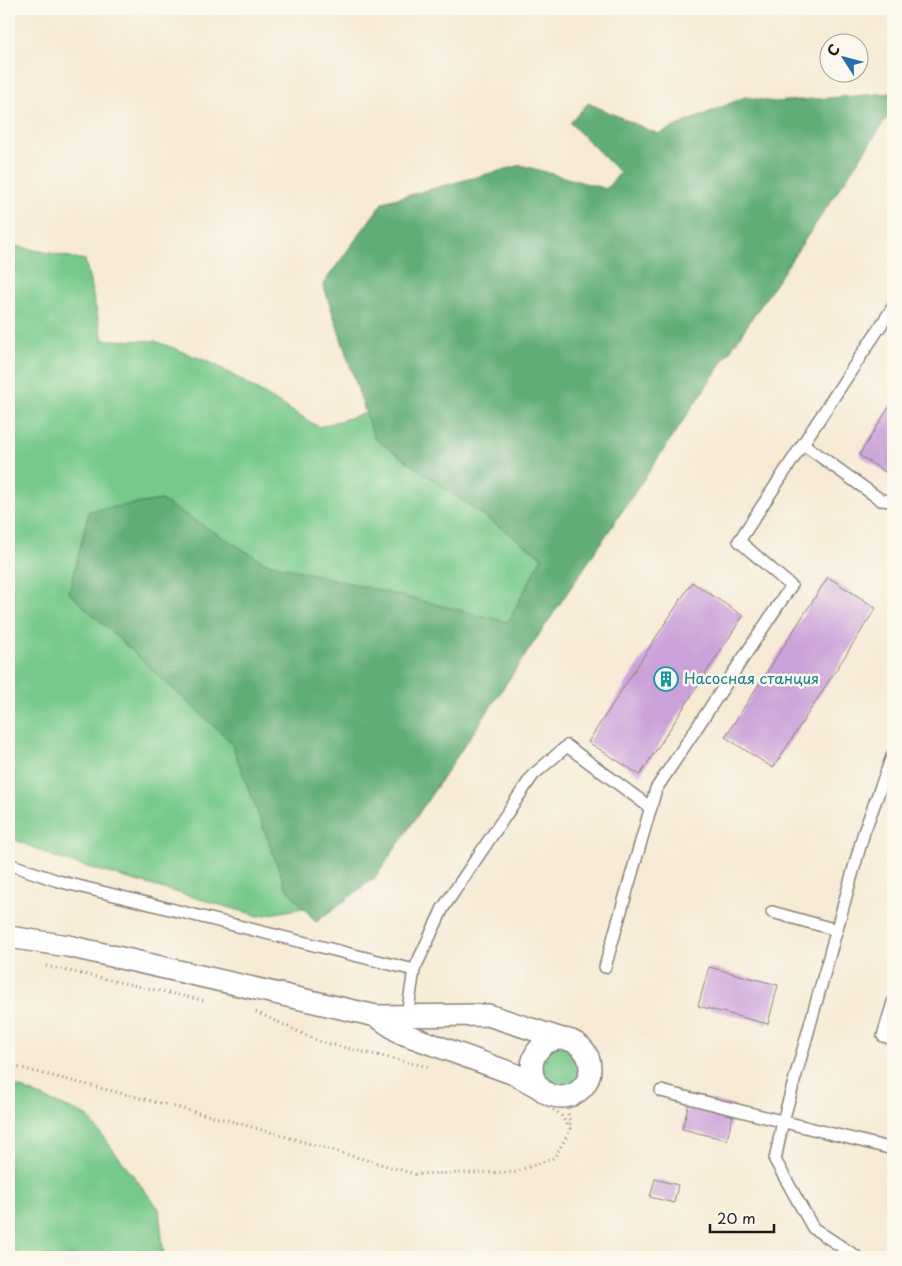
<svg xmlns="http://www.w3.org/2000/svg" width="902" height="1266" viewBox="0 0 902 1266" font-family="'Playpen Sans',sans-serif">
<rect width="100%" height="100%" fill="#fbf7ec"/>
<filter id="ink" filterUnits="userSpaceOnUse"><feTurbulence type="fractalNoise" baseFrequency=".02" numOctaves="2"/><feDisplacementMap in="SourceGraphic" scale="10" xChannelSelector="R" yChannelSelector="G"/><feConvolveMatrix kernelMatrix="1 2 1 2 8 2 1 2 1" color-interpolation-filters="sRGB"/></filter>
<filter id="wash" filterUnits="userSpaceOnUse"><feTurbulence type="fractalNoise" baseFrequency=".0096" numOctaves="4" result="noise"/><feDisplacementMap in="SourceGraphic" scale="20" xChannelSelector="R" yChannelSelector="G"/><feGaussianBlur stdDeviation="1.12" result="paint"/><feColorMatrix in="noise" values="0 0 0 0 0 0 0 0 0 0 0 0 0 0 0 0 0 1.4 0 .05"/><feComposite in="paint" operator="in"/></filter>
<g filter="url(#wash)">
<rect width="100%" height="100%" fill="#f6ead4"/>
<g fill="#76c98b" stroke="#497254">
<path d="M9 245 85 260 103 340 155 341 214 364 319 427 366 413 415 371 702 352 326 904 259 916 59 859 9 837Z"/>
<circle cx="561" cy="1067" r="21"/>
<path d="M9 1083 87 1116 159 1209 164 1257H9Z"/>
</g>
<path fill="#60ad77" stroke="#3e644a" d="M893 93V109L376 877 316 922 286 888 231 742 69 593 89 511 161 500 264 562 508 622 542 557 374 438 323 284 383 202 521 165 606 189 620 173 570 123 588 103 658 134 745 97 774 102Z"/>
<g id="blocks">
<g fill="#caa2d9">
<path d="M893 401V477L859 455Z"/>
<path d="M828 577 876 608 773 768 725 737Z"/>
<path d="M692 582 743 616 640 775 588 742Z"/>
<path d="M709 967 778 985 768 1024 698 1006Z"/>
<path d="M691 1095 735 1106 727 1140 682 1129Z"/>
<path d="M655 1179 678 1185 674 1203 650 1197Z"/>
</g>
</g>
</g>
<g filter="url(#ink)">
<use href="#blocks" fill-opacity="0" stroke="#898378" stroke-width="1"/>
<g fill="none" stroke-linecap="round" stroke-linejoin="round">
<g stroke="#898378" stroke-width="14">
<g id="lane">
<path d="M803 444 881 500 893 501"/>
<path d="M9 864 58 881 414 970 407 1016"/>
<path d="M772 912 837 930"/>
<path d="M605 967 656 789 791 586 739 541 893 307"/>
<path d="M414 970 443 908 533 775 567 746 651 808"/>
<path d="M893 1002 883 1036 893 1039"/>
<path d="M661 1091 893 1149"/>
<path d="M857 1257 813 1228 775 1160 783 1121 864 832 893 754"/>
</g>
</g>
<g stroke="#898378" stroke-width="24">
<g id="street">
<path d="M9 937 68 946 376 1016 488 1015 562 1039"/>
<path d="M376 1016 401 1033 514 1074 540 1088"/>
<circle cx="561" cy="1068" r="29"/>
</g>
</g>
<g stroke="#898378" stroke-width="3" stroke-dasharray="1 4" stroke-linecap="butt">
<path d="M46 966 206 1001"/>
<path d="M256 1012 321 1042 428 1067"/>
<path d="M9 1065 231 1121 415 1174 515 1172 554 1158 571 1129 565 1096"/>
<path d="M549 1107 560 1114 570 1129"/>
</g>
<use href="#lane" stroke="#fff" stroke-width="11"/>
<use href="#street" stroke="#fff" stroke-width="21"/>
</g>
</g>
<defs>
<g id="building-ring" transform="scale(1.25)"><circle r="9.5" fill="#fbf7ec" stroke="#0f9aa8" stroke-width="1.5"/><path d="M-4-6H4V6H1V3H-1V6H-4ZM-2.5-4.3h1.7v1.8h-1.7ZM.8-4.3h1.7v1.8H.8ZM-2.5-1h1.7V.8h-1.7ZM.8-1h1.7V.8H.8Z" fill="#0f9aa8"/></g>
</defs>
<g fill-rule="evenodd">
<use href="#building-ring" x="666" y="679"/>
</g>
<g text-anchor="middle" stroke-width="5" stroke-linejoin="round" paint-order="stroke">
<g font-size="15" fill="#0d838f" stroke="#fbf7ec" text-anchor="start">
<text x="684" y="684">Насосная станция</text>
</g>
</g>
<rect width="902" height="1266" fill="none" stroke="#fbf7ec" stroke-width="30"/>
<g transform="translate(844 58) rotate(306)"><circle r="24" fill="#fbf7ec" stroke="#a29f99"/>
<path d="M0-4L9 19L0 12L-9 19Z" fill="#1f6fb2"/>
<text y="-8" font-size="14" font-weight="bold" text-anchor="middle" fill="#1c1c1c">С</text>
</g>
<path d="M710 1224v8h64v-8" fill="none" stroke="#1c1c1c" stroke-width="2.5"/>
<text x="717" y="1224" font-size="15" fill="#1c1c1c" stroke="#fbf7ec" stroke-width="4" paint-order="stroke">20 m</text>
</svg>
